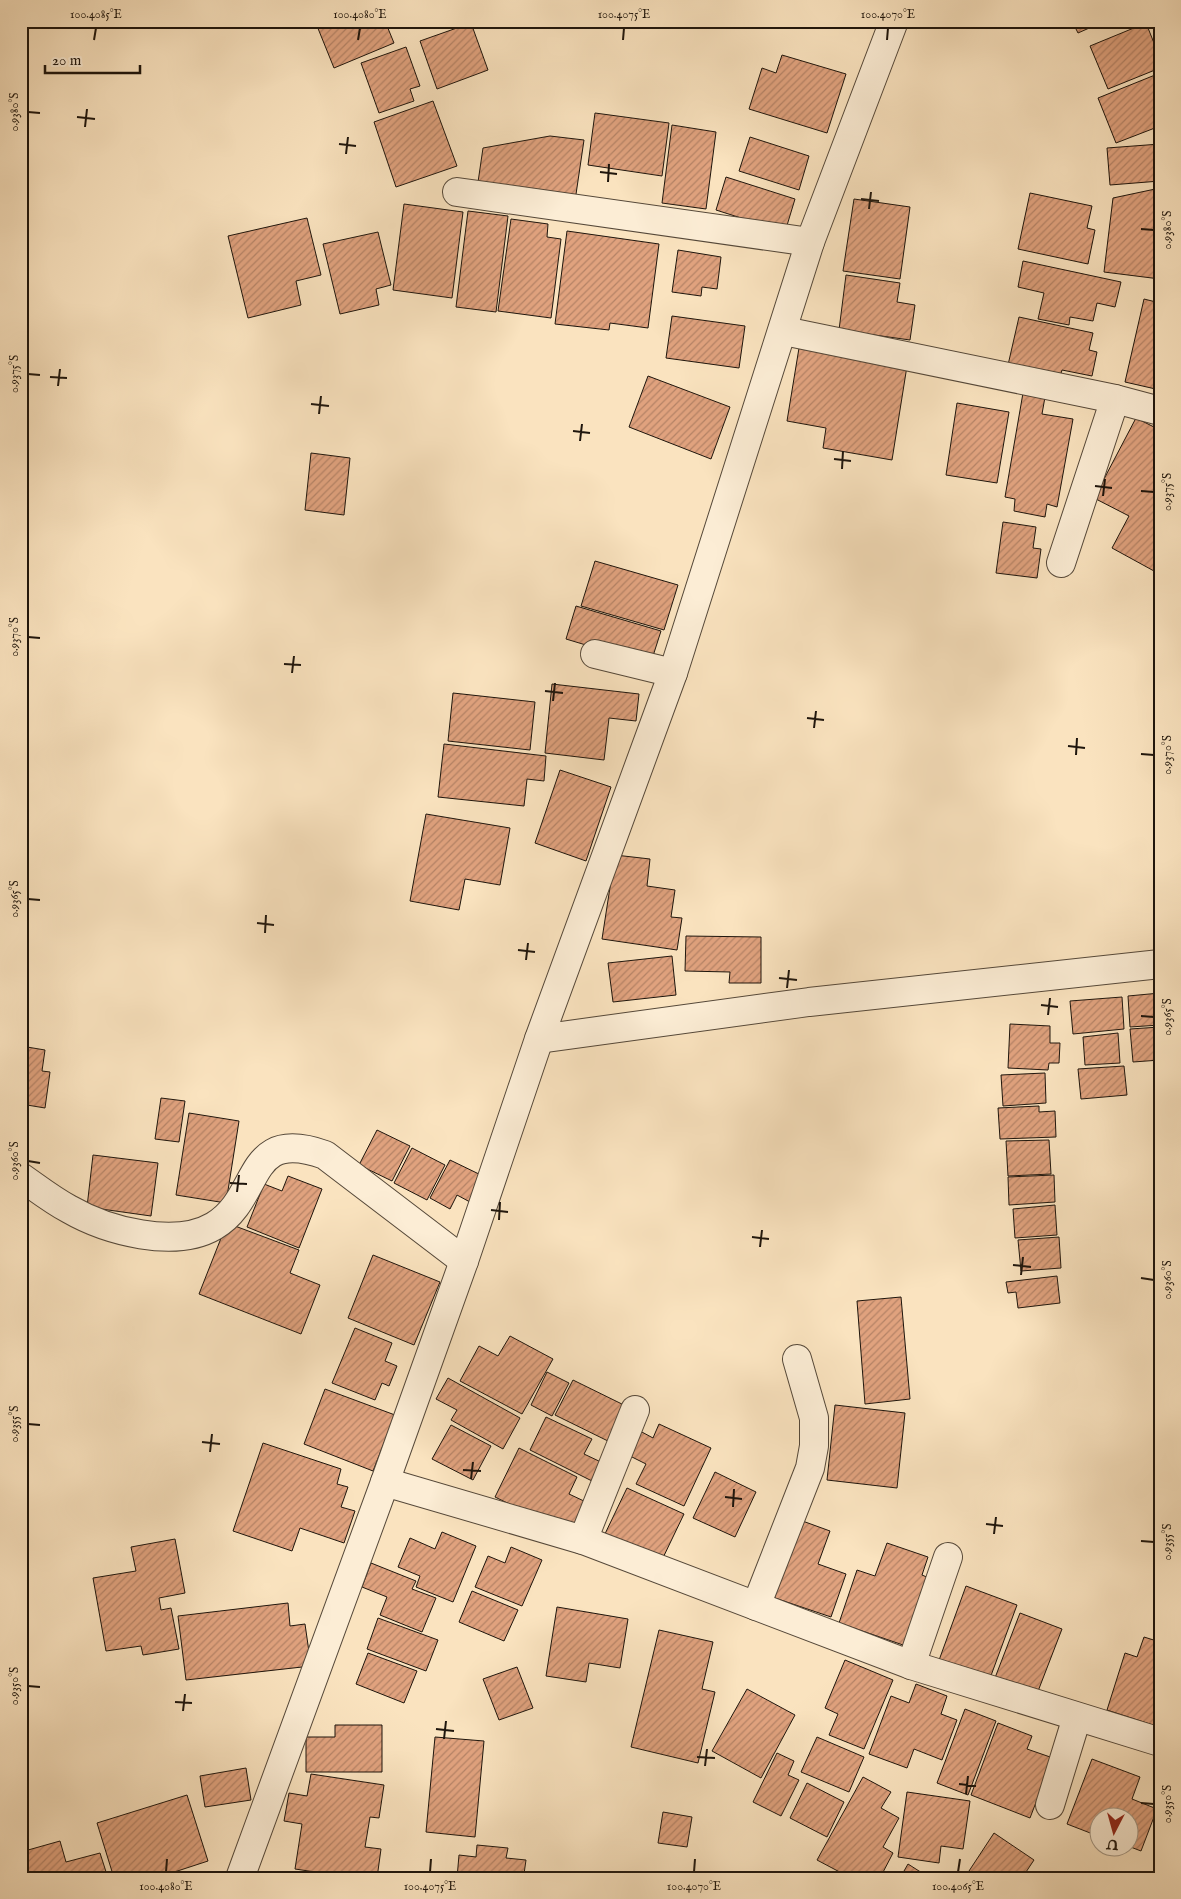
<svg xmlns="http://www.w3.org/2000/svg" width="1181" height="1899" viewBox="0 0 1181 1899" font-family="'IM FELL English',serif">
<defs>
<pattern id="building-hatch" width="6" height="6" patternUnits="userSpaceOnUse" patternTransform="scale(1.25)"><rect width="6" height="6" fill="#e0a27e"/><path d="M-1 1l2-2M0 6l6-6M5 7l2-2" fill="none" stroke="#b58366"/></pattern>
</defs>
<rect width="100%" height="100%" fill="#fae3bf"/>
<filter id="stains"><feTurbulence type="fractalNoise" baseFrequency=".004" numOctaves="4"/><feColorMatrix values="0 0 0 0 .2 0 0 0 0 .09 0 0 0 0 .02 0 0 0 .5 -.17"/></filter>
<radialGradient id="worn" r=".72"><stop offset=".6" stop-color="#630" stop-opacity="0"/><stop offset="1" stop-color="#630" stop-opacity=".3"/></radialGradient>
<g fill="url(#building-hatch)" stroke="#1e150c">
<path d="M315 21H385L394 43 334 68Z"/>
<path d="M1072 21H1105L1078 33Z"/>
<path d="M471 23 488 70 437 89 420 41Z"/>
<path d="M1146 23 1160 58V68L1108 89 1090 46Z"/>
<path d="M406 47 420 86 410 89 414 101 379 113 361 63Z"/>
<path d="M782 55 846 74 827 133 749 109 762 68 776 73Z"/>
<path d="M1160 73V110L1156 112 1160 126 1116 143 1098 98Z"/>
<path d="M433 101 457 166 396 187 374 122Z"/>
<path d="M595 113 669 123 662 176 588 165Z"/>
<path d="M672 125 716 132 706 209 662 203Z"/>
<path d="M550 136 584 140 575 201 477 189 483 148Z"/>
<path d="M750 137 809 156 799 190 739 171Z"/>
<path d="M1160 144V181L1110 185 1107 148Z"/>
<path d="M726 177 795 199 785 232 716 210Z"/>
<path d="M1160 188V279L1104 272 1113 198Z"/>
<path d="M1030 193 1092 206 1087 228 1095 230 1088 264 1018 249Z"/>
<path d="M854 199 910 207 900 279 843 271Z"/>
<path d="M404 204 463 212 452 298 393 290Z"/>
<path d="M468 211 508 216 496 312 456 307Z"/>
<path d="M307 218 321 275 296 281 301 305 248 318 228 236Z"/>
<path d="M511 219 548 224 547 237 561 239 551 318 498 311Z"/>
<path d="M567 231 659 244 648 328 610 323 609 330 555 324Z"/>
<path d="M378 232 391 285 376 289 379 305 340 314 323 244Z"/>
<path d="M678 250 721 257 717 289 702 287 701 296 672 292Z"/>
<path d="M1023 261 1121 282 1115 307 1097 303 1093 321 1070 317 1069 325 1038 319 1044 293 1018 287Z"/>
<path d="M846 275 900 283 897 302 915 305 910 340 839 330Z"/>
<path d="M1144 299 1160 303V390L1125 382Z"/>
<path d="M672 316 745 326 739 368 666 358Z"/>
<path d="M1019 317 1093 333 1089 350 1097 352 1092 376 1062 370 1060 377 1008 365Z"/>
<path d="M799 348 907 366 892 460 823 448 826 428 787 421Z"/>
<path d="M648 376 730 407 711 459 629 427Z"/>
<path d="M1023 393 1045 397 1042 414 1073 419 1057 507 1047 504 1045 517 1014 511 1015 499 1005 497Z"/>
<path d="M957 403 1009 412 997 483 946 475Z"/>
<path d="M1136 418 1160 430V560L1154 571 1112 548 1129 516 1094 498Z"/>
<path d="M311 453 350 458 344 515 305 510Z"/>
<path d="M1003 522 1036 527 1033 548 1041 549 1037 578 996 573Z"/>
<path d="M595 561 678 585 664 630 581 606Z"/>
<path d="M576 606 661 631 653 656 619 655 566 639Z"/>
<path d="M552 684 639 694 636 721 609 718 604 760 545 753Z"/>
<path d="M453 693 535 702 530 750 448 741Z"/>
<path d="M444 744 546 756 544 781 527 779 524 806 438 797Z"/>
<path d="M560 770 611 787 586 861 535 843Z"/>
<path d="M426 814 510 828 500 885 465 879 459 910 410 901Z"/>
<path d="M615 855 650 859 647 886 675 890 671 917 682 918 677 950 602 939Z"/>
<path d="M686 936 761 937V983H729L730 972 685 971Z"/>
<path d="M672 956 676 995 613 1002 608 963Z"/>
<path d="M1160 993V1025L1130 1027 1128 996Z"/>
<path d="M1122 997 1124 1029 1073 1034 1070 1001Z"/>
<path d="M1010 1024 1050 1026V1043H1060L1059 1063H1049L1048 1070 1008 1068Z"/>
<path d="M1160 1027V1060L1133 1062 1130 1029Z"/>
<path d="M1118 1033 1120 1063 1085 1065 1083 1037Z"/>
<path d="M21 1046 45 1050 42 1071 50 1072 45 1108 21 1104Z"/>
<path d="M1124 1066 1127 1095 1081 1099 1078 1069Z"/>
<path d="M1045 1073 1046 1103 1003 1106 1001 1075Z"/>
<path d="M161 1098 185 1101 179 1142 155 1139Z"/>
<path d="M1039 1106V1112L1055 1111 1056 1137 1000 1139 998 1108Z"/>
<path d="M189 1113 239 1121 226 1203 176 1195Z"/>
<path d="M377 1130 410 1146 392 1181 359 1165Z"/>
<path d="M1049 1140 1051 1174 1008 1176 1006 1141Z"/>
<path d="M412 1148 445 1165 427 1200 394 1183Z"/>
<path d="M93 1155 158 1163 151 1216 87 1207Z"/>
<path d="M450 1160 483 1176 470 1202 457 1195 450 1209 430 1198Z"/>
<path d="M1054 1175 1055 1202 1009 1205 1008 1177Z"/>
<path d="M288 1176 322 1189 299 1248 247 1227 264 1184 282 1191Z"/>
<path d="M1055 1205 1057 1235 1015 1238 1013 1209Z"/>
<path d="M227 1223 299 1250 290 1273 320 1285 301 1334 199 1294Z"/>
<path d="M1059 1237 1061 1268 1021 1271 1018 1240Z"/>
<path d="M373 1255 440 1282 414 1345 348 1318Z"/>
<path d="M1057 1276 1060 1303 1018 1308 1016 1292 1008 1293 1006 1282Z"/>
<path d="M901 1297 910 1399 865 1404 857 1301Z"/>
<path d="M355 1328 392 1343 385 1361 397 1366 389 1386 382 1383 375 1400 332 1383Z"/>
<path d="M510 1336 553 1359 522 1414 460 1381 479 1346 498 1356Z"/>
<path d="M547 1372 569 1383 552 1416 531 1405Z"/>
<path d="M448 1378 520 1418 503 1449 451 1420 457 1410 436 1399Z"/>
<path d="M573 1380 630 1408 612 1443 555 1415Z"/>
<path d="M325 1389 395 1415 373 1471 304 1444Z"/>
<path d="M835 1405 905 1413 897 1488 827 1480Z"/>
<path d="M546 1417 592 1439 584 1454 603 1463 594 1482 530 1450Z"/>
<path d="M659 1424 711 1448 684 1506 636 1484 646 1464 628 1455 640 1431 653 1438Z"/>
<path d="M451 1425 491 1446 473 1480 432 1459Z"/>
<path d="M263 1443 341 1469 337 1484 348 1487 341 1507 355 1511 344 1543 300 1528 292 1551 233 1531Z"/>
<path d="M519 1448 577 1477 569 1494 586 1502 571 1534 495 1497Z"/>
<path d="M715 1472 756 1492 735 1537 693 1518Z"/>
<path d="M627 1488 684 1514 660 1564 603 1538Z"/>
<path d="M797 1519 830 1531 818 1564 846 1574 831 1617 769 1596Z"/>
<path d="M442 1532 476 1546 453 1602 416 1587 420 1576 398 1567 410 1538 435 1549Z"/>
<path d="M175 1539 185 1593 159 1598 161 1610 171 1608 179 1649 143 1655 141 1646 106 1651 93 1578 136 1571 131 1547Z"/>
<path d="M887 1543 928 1557 922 1575 929 1578 906 1646 839 1623 857 1570 875 1576Z"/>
<path d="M511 1547 542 1560 522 1606 475 1587 488 1556 505 1563Z"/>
<path d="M371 1563 416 1581 412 1589 436 1598 422 1632 380 1615 387 1597 362 1587Z"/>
<path d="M966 1586 1017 1605 989 1681 938 1663Z"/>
<path d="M472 1591 518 1610 504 1641 459 1622Z"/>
<path d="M288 1603 290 1626 305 1624 311 1666 186 1680 178 1616Z"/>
<path d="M557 1607 628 1619 620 1668 589 1663 586 1682 546 1676Z"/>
<path d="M1020 1613 1062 1629 1035 1699 993 1683Z"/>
<path d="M378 1618 438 1640 426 1671 367 1649Z"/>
<path d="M659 1630 713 1642 702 1689 715 1692 698 1763 631 1747Z"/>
<path d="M1144 1637 1160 1642 1159 1727 1107 1710 1125 1653 1137 1657Z"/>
<path d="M368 1653 417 1671 404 1703 356 1684Z"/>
<path d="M845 1660 893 1680 864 1749 829 1735 838 1714 825 1708Z"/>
<path d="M517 1667 533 1708 499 1720 483 1679Z"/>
<path d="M916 1684 947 1696 941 1714 957 1720 942 1760 914 1749 907 1768 869 1754 891 1696 909 1703Z"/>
<path d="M747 1689 795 1715 761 1778 712 1751Z"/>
<path d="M965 1709 996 1721 968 1795 937 1783Z"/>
<path d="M998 1723 1032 1736 1027 1749 1053 1758 1030 1818 971 1795Z"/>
<path d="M335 1725H382V1772H306V1737H335Z"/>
<path d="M435 1737 484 1741 475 1837 426 1832Z"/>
<path d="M817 1737 864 1757 849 1792 801 1772Z"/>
<path d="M777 1753 794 1761 788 1775 799 1780 781 1816 753 1802Z"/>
<path d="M1092 1759 1140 1777 1132 1799 1157 1809 1141 1851 1128 1846V1816H1098V1836L1067 1824Z"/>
<path d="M246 1768 251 1800 205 1807 200 1776Z"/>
<path d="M311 1774 384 1785 379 1818 370 1817 365 1847 381 1849 377 1878H356L295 1869 302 1824 284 1821 289 1793 307 1796Z"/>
<path d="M863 1777 891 1792 881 1808 899 1818 883 1847 893 1853 880 1878H851L817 1860Z"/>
<path d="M807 1783 844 1802 827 1837 790 1818Z"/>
<path d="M907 1792 970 1801 963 1849 941 1846 939 1863 898 1857Z"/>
<path d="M187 1795 208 1861 156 1878H114L97 1823Z"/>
<path d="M663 1812 692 1817 687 1847 658 1843Z"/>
<path d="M994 1833 1034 1860 1022 1878H980L969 1871Z"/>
<path d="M60 1841 66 1862 100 1853 108 1878H21V1852Z"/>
<path d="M477 1845 508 1848 506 1858 526 1860 524 1874 542 1878H457L459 1855 476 1857Z"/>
<path d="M1160 1857V1878H1152Z"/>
<path d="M908 1864 930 1878H900Z"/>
</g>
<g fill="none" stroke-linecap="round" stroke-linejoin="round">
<g stroke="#554839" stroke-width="30">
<g id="minor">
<path d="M457 192 810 242"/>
<path d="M784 331 1115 399 1160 411"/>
<path d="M1061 563 1115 399"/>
<path d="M595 654 673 673"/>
<path d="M539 1039 809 1002 1160 964"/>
<path d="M21 1177C37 1188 52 1200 69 1209 107 1231 175 1249 214 1226 263 1197 244 1126 325 1155L464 1261"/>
<path d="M385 1482 583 1540 911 1665 1160 1742"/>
<path d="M583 1540 635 1410"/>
<path d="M756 1606 810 1468 814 1446V1418L797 1359"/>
<path d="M911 1665 948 1557"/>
<path d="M1050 1805 1077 1717"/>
<path d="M240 1878 385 1482 464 1261 539 1039 673 673 810 242 894 21"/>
</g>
</g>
<use href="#minor" stroke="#fcedd5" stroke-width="28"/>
</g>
<path fill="none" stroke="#1e150c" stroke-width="2" d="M94 40 96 28M358 40 360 28M623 40 624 28M887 40 888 28M28 112 40 113M77 117 95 119M85 127 87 109M339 144 356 146M346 154 348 137M600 172 617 174M608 182 609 164M861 199 879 201M869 209 871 192M1141 229 1154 230M28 374 40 375M50 377 67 378M58 386 60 369M311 404 329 406M319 414 321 396M573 431 590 433M580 441 582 424M834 459 851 461M842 469 843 451M1095 486 1112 488M1141 491 1154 492M1103 496 1105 479M28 637 40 638M284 664 301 665M292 673 294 656M545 691 563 693M553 701 555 683M807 718 824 720M814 728 816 711M1068 746 1085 748M1141 754 1154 755M1076 755 1077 738M28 899 40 900M257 923 274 925M265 933 266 915M518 950 535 952M526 960 528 943M779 978 797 980M787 988 789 970M1041 1005 1058 1007M1048 1015 1050 998M1141 1016 1154 1017M28 1161 40 1163M230 1183 247 1184M237 1192 239 1175M491 1210 508 1212M499 1220 500 1202M752 1237 769 1239M760 1247 762 1230M1013 1265 1031 1267M1021 1275 1023 1257M1141 1278 1154 1280M28 1424 40 1425M202 1442 220 1444M210 1452 212 1434M463 1470 481 1471M471 1479 473 1462M725 1497 742 1499M733 1507 734 1489M986 1524 1003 1526M994 1534 996 1517M1141 1541 1154 1542M28 1686 40 1687M175 1702 192 1703M183 1711 185 1694M436 1729 454 1731M444 1739 446 1721M697 1757 715 1758M705 1766 707 1749M959 1784 976 1786M966 1794 968 1776M1141 1803 1154 1804M166 1872 167 1859M430 1872 431 1859M694 1872 695 1859M958 1872 960 1859"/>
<rect width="1181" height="1899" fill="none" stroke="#fae3bf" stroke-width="55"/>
<g transform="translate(1114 1832) rotate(186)"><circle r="24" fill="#fcedd5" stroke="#a39785"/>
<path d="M0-4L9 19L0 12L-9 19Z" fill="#8f2418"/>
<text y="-8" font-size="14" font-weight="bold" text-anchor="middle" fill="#1e150c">U</text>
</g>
<path d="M45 65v8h95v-8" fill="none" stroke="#1e150c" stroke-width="2.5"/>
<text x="52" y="65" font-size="15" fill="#1e150c" stroke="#fcedd5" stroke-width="4" paint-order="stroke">20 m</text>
<rect x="28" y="28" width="1126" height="1844" fill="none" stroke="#1e150c" stroke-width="2"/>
<g font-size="12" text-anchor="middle" fill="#1e150c">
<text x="96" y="18">100.4085°E</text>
<text x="360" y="18">100.4080°E</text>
<text x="624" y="18">100.4075°E</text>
<text x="888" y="18">100.4070°E</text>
<text transform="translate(14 112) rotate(-90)" y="4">0.9380°S</text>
<text transform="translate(1167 230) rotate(-90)" y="4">0.9380°S</text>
<text transform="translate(14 374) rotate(-90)" y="4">0.9375°S</text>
<text transform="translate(1167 492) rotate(-90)" y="4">0.9375°S</text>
<text transform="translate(14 637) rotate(-90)" y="4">0.9370°S</text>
<text transform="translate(1167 755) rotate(-90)" y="4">0.9370°S</text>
<text transform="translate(14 899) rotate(-90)" y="4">0.9365°S</text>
<text transform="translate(1167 1017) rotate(-90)" y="4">0.9365°S</text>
<text transform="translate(14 1161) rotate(-90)" y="4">0.9360°S</text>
<text transform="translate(1167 1280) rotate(-90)" y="4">0.9360°S</text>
<text transform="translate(14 1424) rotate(-90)" y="4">0.9355°S</text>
<text transform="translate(1167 1542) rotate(-90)" y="4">0.9355°S</text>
<text transform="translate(14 1686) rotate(-90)" y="4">0.9350°S</text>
<text transform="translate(1167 1804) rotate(-90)" y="4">0.9350°S</text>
<text x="166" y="1890">100.4080°E</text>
<text x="430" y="1890">100.4075°E</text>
<text x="694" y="1890">100.4070°E</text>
<text x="958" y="1890">100.4065°E</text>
</g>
<rect width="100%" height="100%" filter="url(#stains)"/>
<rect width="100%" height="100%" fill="url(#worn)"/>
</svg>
